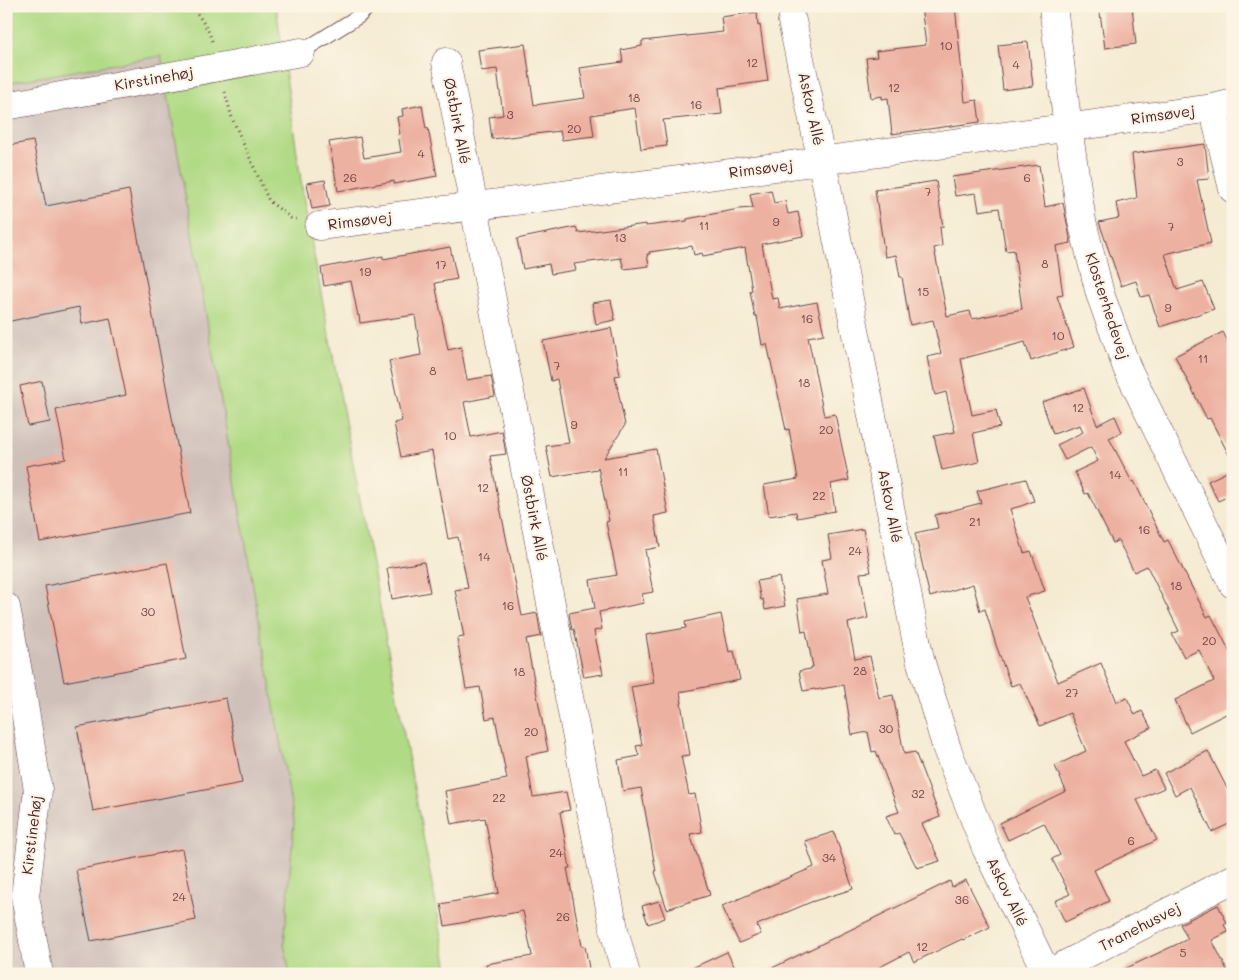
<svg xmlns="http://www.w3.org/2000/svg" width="1239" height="980" viewBox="0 0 1239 980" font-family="Mali,sans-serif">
<rect width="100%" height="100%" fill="#fcf5e5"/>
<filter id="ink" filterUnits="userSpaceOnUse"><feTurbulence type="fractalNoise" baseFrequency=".02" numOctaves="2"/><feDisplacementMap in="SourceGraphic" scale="10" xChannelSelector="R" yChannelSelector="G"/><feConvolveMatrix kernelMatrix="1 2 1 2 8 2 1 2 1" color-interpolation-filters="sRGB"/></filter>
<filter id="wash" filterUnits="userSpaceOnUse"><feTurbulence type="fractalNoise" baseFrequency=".0096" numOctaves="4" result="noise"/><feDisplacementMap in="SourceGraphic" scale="20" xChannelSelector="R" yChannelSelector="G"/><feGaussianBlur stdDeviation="1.12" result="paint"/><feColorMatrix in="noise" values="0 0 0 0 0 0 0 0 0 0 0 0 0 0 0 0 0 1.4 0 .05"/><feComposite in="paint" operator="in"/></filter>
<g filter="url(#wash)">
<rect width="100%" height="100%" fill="#f5ebd3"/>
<path fill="#cfc0ba" d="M161 55 294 822 284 944 290 974H6V83Z"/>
<path fill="#b1da85" stroke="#7e7c58" d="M6 6H276L304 202 449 974H290L284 944 294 822 161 56 6 83Z"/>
<g id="blocks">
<g fill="#edb1a1">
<path d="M921 6H955L965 102 977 100 980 122 892 134 888 98 882 99V96L871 98 866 58 877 57 876 51 926 45Z"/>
<path d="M1099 6H1132L1136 44 1105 48Z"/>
<path d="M757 12 758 26 760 25 768 81 719 88 722 114 663 120 667 146 641 149 635 108 591 115 594 136 562 140 560 131 492 139 489 117 503 115 497 69 481 71 478 50 525 44 534 105 585 98 580 68 623 62 621 50 642 46V41L723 32 721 17Z"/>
<path d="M1028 42 1033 86 1003 90 998 45Z"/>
<path d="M422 105 426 129 428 128 437 176 394 184V181L338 191 329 142 360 137 364 158 401 152 398 134H400L397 117 403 116 402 109Z"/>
<path d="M33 141 46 206 129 190 190 513 40 542 26 466 66 459 56 410 126 395 110 318 82 324 79 307 6 322V146Z"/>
<path d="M1205 144 1209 179 1197 180 1211 243 1165 254 1177 290 1203 282 1214 309 1160 327 1149 295 1141 297 1136 281 1121 286 1099 222 1119 218 1116 203 1137 198 1132 154Z"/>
<path d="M1039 165 1045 207 1063 203 1071 243 1056 246 1063 295 1057 296 1074 347 1031 361 1025 342 961 359 972 415 996 410 1000 427 973 433 979 462 942 470 934 436 955 432 946 392 935 395 927 357 941 354 933 320 910 325 902 277H900L896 255 885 257 875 190 936 181 943 227H940L942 246 934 248 947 316 970 311 972 319 1022 309 1014 250 1006 251 999 208 979 211 976 193 955 196 952 177Z"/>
<path d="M325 180 330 206 312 209 307 183Z"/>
<path d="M771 190 774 203 785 201 788 214 798 212 803 236 762 244 772 299 778 298 780 309 817 302 824 334 808 337 824 416 835 414 849 480 831 484 835 511 797 518 796 512 769 516 764 485 798 479 789 429 786 430 767 344 762 345 757 316 755 317 750 291 752 290 745 248 703 256 702 253 694 255 692 246 649 252 650 254H647L649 266 624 269 621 258 574 264 576 270 551 274 549 264 523 269 517 239 576 227 578 233 646 224V226L687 221V219L739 209 753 208 750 194Z"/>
<path d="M450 247 457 279 435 283 448 350 461 347 467 380 491 376 495 396 464 402 471 437 502 431 506 454 490 456 500 507 522 616 537 613 541 636 526 639 548 751 526 756 533 797 566 792 570 810 560 812 570 868H567L582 946H585L590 974H487L486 964 532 956 523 911 445 926 441 904 499 893 485 818 451 824 445 791 507 779 495 717 486 719 480 687 466 689 457 638 464 637 455 590 468 588 458 537 448 539 432 451 401 457 394 423 402 421 389 361 421 355 415 315 360 323 359 315 358 316 351 281 324 286 321 268 383 256V259Z"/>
<path d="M611 300 615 320 596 324 592 303Z"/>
<path d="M611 328 620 375 615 376 625 425 604 458 656 449 668 513 654 516 660 547 645 550 653 592 642 594 644 603 599 612 602 629 594 631 603 674 584 677 574 629 572 630 569 613 595 608 590 580 617 575 606 522 609 521 598 467 597 469 552 477 546 446 569 443 557 379 551 381 543 341Z"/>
<path d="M1223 332 1233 351V463L1210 418 1207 419 1175 356Z"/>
<path d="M42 381 50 422 28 426 20 386Z"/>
<path d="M1084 388 1097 425 1115 416 1122 432 1109 438 1132 482 1134 481 1164 542 1168 540 1207 617 1211 615 1233 658V718L1230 712 1190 732 1175 700 1214 681 1199 650 1184 657 1172 634 1179 631 1147 566 1134 572 1118 540 1113 543 1088 493 1085 494 1075 472 1098 461 1091 447 1065 460 1057 445 1083 432 1080 425 1053 434 1042 402Z"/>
<path d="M1233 469V494L1218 501 1208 481Z"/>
<path d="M1026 479 1034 501 1021 506 1010 509 1024 553 1031 551 1045 591 1025 597 1058 682 1101 663 1117 702 1127 698 1135 715 1142 711 1151 728 1124 741 1141 776 1155 770 1164 788 1137 800 1157 840 1094 870 1109 901 1065 922 1055 901 1070 894 1052 859 1060 855 1044 823 1008 840 1000 823 1066 791 1055 766 1086 751 1070 713 1040 726 1020 683 1011 686 996 645 985 609 980 611 973 584 930 597 915 533 938 528 935 515 981 503 977 491Z"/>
<path d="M863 529 871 572 860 573 868 618 848 623 855 659 870 656 879 698 893 695 904 754 915 752 940 817 922 824 940 861 917 868 899 833 894 835 886 816 899 812 876 751 872 752 868 732 852 735 844 685 815 690V689L803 691 799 671 811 669V667H813L806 631 802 632 797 599 828 594 822 560 832 558 828 535Z"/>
<path d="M424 562 430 592 392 599 387 568Z"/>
<path d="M167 563 186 659 64 682 45 586Z"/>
<path d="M779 577 785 606 765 610 763 599 761 600 757 581Z"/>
<path d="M721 614 729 652 734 651 740 680 680 692 682 703H681L690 755 681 756 689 795 695 794 702 832 690 834 710 895 667 909 655 872H656L641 788 623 791 618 760 639 756 636 746 642 745 631 687 654 683 646 635 686 628 685 622Z"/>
<path d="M226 698 242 783 93 811 77 727Z"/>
<path d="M1208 751 1233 800V822L1212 832 1190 787 1175 795 1164 773Z"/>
<path d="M834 832 853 889 811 902 757 925 761 934 739 943 722 906 814 867 805 841Z"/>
<path d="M182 849 196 920 91 941 76 870Z"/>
<path d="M966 880 990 927 963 940 962 939 914 962 909 952 866 974H760L950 881 952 887Z"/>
<path d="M659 901 665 918 648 924 642 906Z"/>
<path d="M1218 905 1227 923 1224 925 1228 932 1212 940 1229 974H1114L1188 939 1180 924Z"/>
<path d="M727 952 738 974H679Z"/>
</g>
</g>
</g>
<g filter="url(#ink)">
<use href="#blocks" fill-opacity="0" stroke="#643e44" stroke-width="1"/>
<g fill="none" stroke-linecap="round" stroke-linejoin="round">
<g stroke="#643e44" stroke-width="16">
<path id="service" d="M301 52 359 16 369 6"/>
</g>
<g stroke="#643e44" stroke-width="29">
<g id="minor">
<path d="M1053 6 1068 128 1082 221 1100 294 1127 368 1233 584"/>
<path d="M792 21 822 162 920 659 947 749 986 848 1047 974"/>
<path d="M446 62 615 934 626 974"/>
<path d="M6 106 301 52"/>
<path d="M1213 108 1233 189"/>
<path d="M319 226C617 188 916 150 1213 108L1233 103"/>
<path d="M6 607 23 699 38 790 25 896 39 974"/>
<path d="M1047 974 1233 879"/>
</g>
</g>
<g stroke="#643e44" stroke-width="3" stroke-dasharray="1 4" stroke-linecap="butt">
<path d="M191 6C201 18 209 30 213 44"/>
<path d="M225 92 232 118 269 201 291 218 296 219"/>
</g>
<use href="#service" stroke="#fff" stroke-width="14"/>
<use href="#minor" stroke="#fff" stroke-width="28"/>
</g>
</g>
<g text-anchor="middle" stroke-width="4.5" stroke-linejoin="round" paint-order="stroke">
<g font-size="12" fill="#734448">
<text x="946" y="50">10</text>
<text x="752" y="67">12</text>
<text x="1016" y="69">4</text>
<text x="894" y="92">12</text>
<text x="634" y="102">18</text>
<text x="696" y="109">16</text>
<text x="510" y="119">3</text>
<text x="574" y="133">20</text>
<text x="421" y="158">4</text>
<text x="1180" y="166">3</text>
<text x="350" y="182">26</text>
<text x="1027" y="182">6</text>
<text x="928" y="196">7</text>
<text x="776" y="226">9</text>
<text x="704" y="230">11</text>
<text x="1171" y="231">7</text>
<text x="620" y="242">13</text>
<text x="1045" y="268">8</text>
<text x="441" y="269">17</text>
<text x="365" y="276">19</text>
<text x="923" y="296">15</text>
<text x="1168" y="312">9</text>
<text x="807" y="323">16</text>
<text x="1058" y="340">10</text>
<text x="1203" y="363">11</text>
<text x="557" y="370">7</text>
<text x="433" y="375">8</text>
<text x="804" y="387">18</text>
<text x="1078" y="412">12</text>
<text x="574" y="429">9</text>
<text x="826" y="434">20</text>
<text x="450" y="440">10</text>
<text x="623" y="476">11</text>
<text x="1115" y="479">14</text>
<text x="483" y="492">12</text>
<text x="819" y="500">22</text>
<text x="975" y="526">21</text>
<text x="1144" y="534">16</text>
<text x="855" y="555">24</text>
<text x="484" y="561">14</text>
<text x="1176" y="590">18</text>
<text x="508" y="610">16</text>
<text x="148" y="616">30</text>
<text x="1209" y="645">20</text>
<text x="860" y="675">28</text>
<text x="519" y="676">18</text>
<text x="1072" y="697">27</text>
<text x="886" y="733">30</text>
<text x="531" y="736">20</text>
<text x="918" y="798">32</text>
<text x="499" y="802">22</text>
<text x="1131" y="845">6</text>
<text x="556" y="857">24</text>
<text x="829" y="862">34</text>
<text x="179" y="901">24</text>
<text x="962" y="904">36</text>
<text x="563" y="921">26</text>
<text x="922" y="951">12</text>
<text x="1183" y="957">5</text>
</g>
<g font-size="15" fill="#4a1f2b" stroke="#fcf5e5">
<text transform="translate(154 79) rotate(-10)" y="5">Kirstinehøj</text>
<text transform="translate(811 109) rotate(78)" y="5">Askov Allé</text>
<text transform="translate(1163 115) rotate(-8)" y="5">Rimsøvej</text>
<text transform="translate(457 121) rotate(79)" y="5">Østbirk Allé</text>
<text transform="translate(761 169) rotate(-7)" y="5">Rimsøvej</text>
<text transform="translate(360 221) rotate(-7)" y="5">Rimsøvej</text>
<text transform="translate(1107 306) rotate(72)" y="5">Klosterhedevej</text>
<text transform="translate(890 506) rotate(79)" y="5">Askov Allé</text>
<text transform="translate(534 518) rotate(79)" y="5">Østbirk Allé</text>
<text transform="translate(32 835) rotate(-83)" y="5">Kirstinehøj</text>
<text transform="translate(1007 892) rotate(64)" y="5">Askov Allé</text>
<text transform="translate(1140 927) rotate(-27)" y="5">Tranehusvej</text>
</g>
</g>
<rect width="1239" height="980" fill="none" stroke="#fcf5e5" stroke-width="25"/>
</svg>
